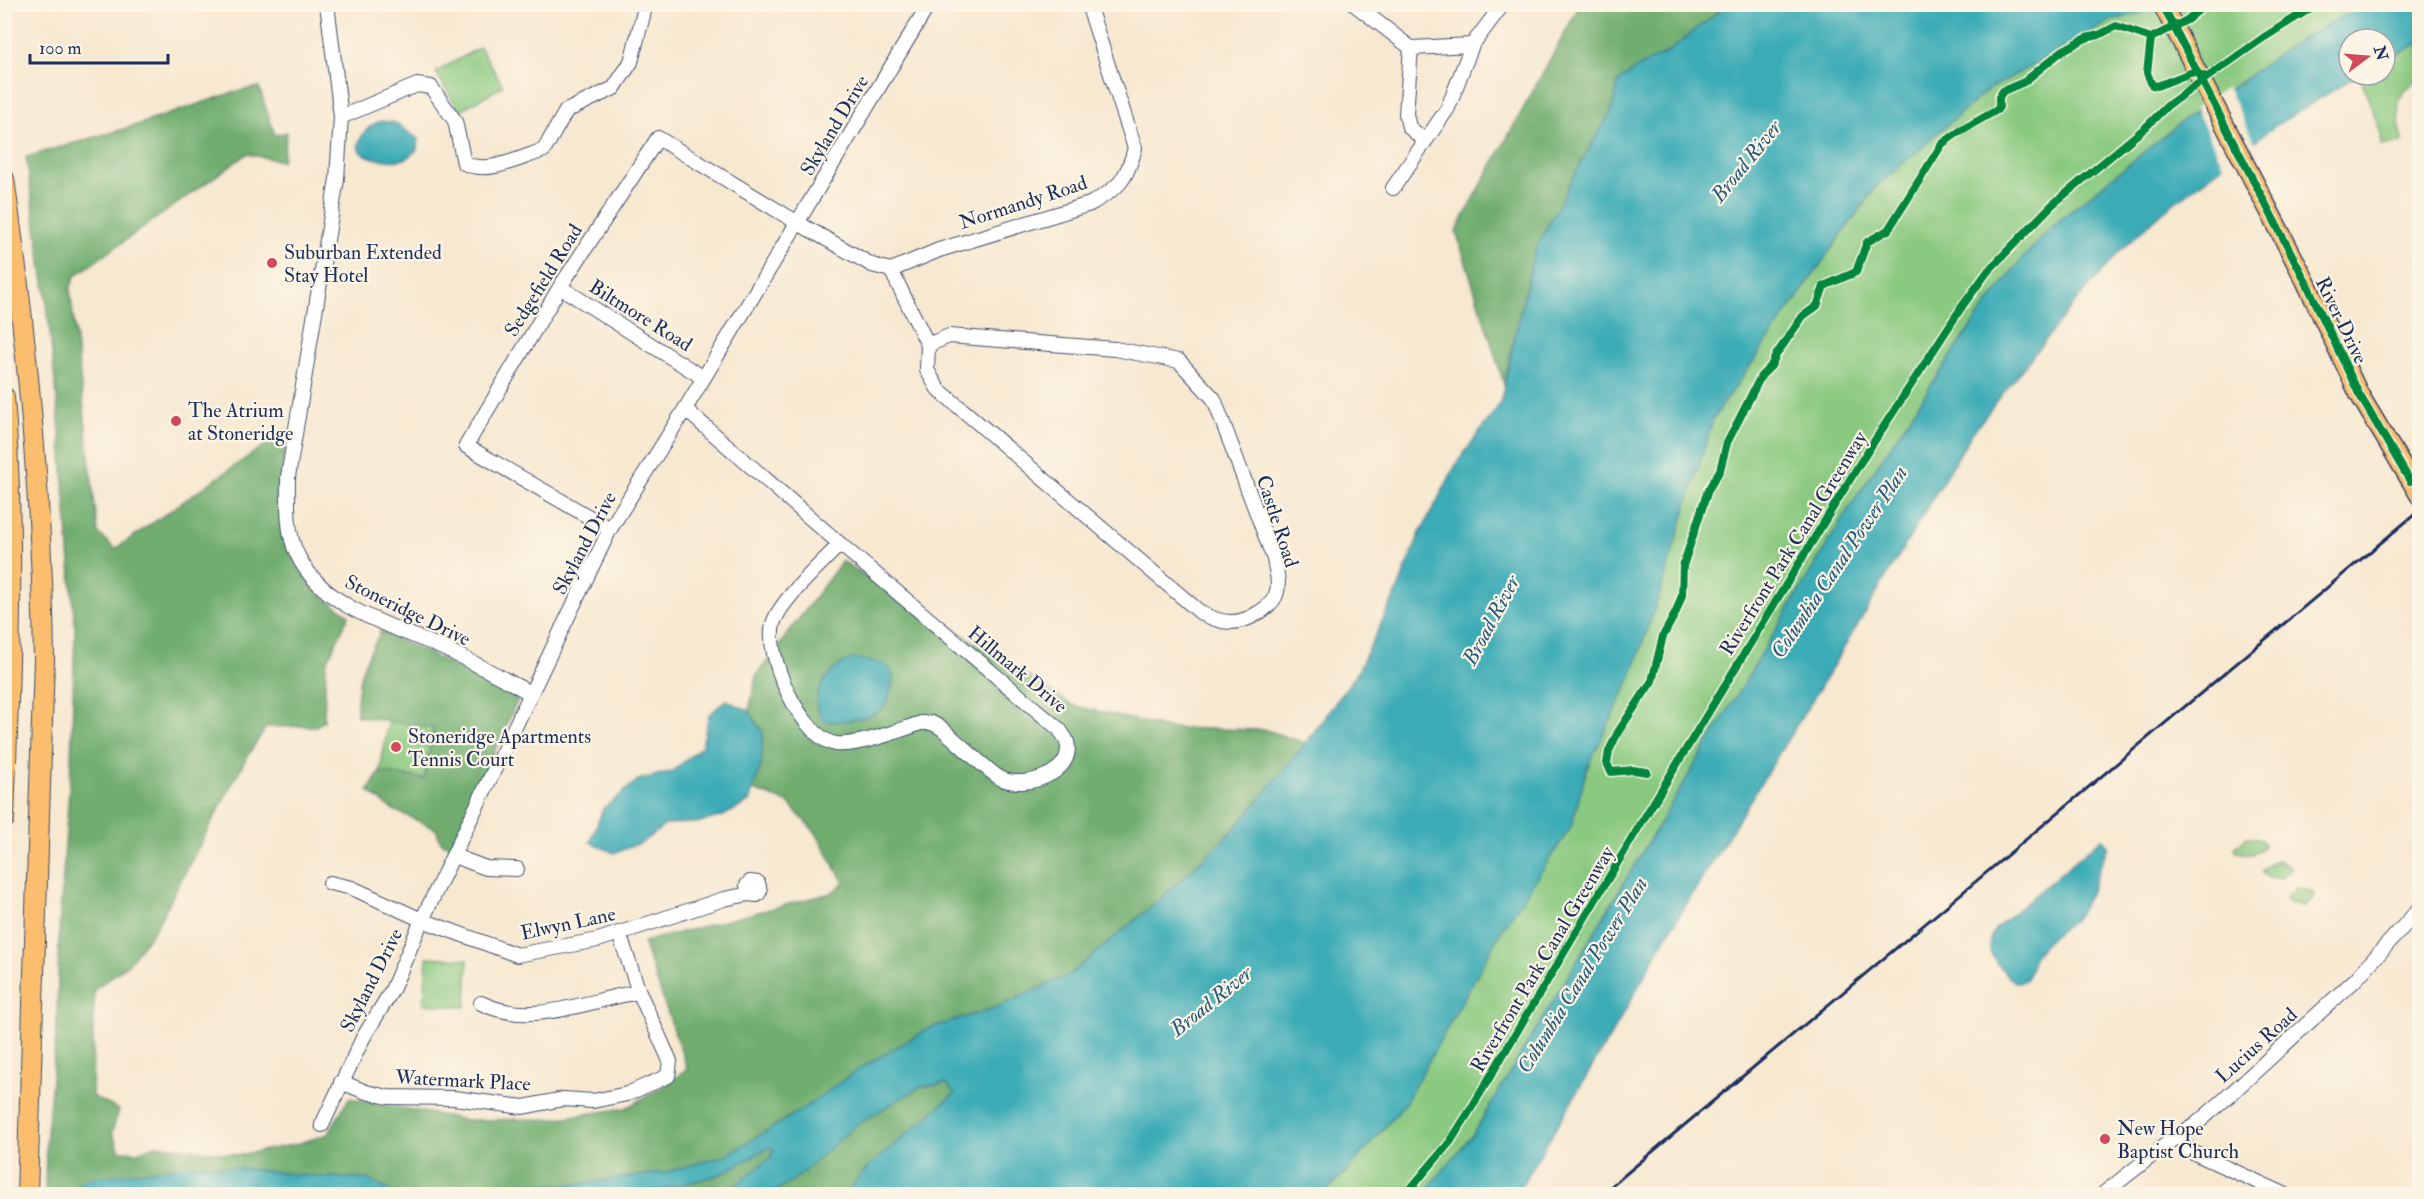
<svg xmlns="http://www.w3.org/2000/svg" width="2424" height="1199" viewBox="0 0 2424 1199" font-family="'IM FELL Double Pica',serif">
<rect width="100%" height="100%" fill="#fcf5e5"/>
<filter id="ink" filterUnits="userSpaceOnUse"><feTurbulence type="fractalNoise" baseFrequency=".0167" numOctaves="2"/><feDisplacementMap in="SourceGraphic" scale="12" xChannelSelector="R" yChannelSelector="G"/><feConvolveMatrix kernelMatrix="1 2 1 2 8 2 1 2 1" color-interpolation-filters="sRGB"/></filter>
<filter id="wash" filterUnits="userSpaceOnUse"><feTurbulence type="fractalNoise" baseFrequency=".008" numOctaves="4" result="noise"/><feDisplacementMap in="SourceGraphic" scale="24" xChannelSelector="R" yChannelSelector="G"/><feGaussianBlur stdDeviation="1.35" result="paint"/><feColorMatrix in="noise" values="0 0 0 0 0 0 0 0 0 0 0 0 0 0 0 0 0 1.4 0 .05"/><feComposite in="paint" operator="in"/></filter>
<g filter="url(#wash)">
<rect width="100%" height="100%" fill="#f7e8d0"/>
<g fill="#8ac980" stroke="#527c6f" stroke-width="1.5">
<path d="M2161 5H2364L2294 43 2242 81 2186 118 2057 222 2021 260 1974 322 1851 505 1473 1134 1423 1194H1323L1345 1173 1404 1105 1503 928 1571 827 1587 768 1628 684 1660 593 1713 419 1829 252 1875 188 1986 91 2112 20 2150 11Z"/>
<path d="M2419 43V80C2389 97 2399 112 2402 142L2382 146 2381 134 2360 75H2385V60Z"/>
<path d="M480 47 503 86 459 111 436 72Z"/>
<path d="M389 720 433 728 425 779 380 772Z"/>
<path d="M2246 837 2261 840 2264 844 2263 847 2253 855 2237 852 2235 848Z"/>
<path d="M2278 860 2291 867 2290 871 2280 879 2264 875 2262 872C2266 866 2272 861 2278 860Z"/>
<path d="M2297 888 2311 891 2314 895 2313 898 2303 906 2287 902 2285 899Z"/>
<path d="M427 957 468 959 466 1007 424 1004Z"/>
</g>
<g fill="#6fad6e" stroke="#456e66" stroke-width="1.5">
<path d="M1580 5H1727L1668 52 1640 66 1619 81 1611 112 1580 164 1534 252 1504 384 1456 231Z"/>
<path d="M259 87 275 135 287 132 282 161 247 154 75 276 70 289 98 533 115 549 288 429 277 504 296 564 315 591 349 615 326 664 324 721 316 726 266 727 244 762 155 929 128 964 94 990 92 1096 119 1110 112 1132 120 1151 137 1152 156 1145 240 1155 297 1144 328 1134 349 1098 466 1120 552 1119 626 1108 668 1084 687 1068 643 942 831 893 844 883 816 833 787 802 753 790 761 764 763 733 749 711 756 676 842 561 929 613 1072 705 1167 728 1266 730 1306 743 1236 828 1157 902 1069 975 995 1008 930 1028 859 1069 803 1109 725 1156 666 1172 580 1184 534 1186 496 1194H395L368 1179 311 1176 201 1164 77 1185 71 1194H45L46 1144 57 1024 59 929 71 763 75 630 60 431 47 304 26 157 134 126 234 92Z"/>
<path d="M381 631 519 697 451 847 441 842 436 829 392 809 368 791 380 772 424 779 433 728 357 716C356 677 363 664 381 631Z"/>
<path d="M945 1083 956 1093 869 1166 845 1194H771L799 1176 856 1125 920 1087Z"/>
<path d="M770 1147 774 1150 771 1157 725 1194H644L719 1175Z"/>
</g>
<g fill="#3aabb6" stroke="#2a6d8a" stroke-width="1.5">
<path d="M1727 5H2161L2150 11 2112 20 1986 91 1875 188 1829 252 1713 419 1660 593 1628 684 1587 768 1571 827 1503 928 1404 1105 1345 1173 1323 1194H845L869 1166 955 1093 945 1083 920 1087 856 1125 799 1176 771 1194H725L771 1157 774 1150 770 1147 719 1175 644 1194H496L534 1186 580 1184 666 1172 725 1156 803 1109 859 1069 930 1028 995 1008 1069 975 1157 902 1236 828 1306 743 1357 673 1398 589 1419 535 1457 463 1500 404 1534 252 1580 164 1611 112 1619 81 1640 66 1668 52Z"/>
<path d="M2364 5H2419V43L2385 60V39H2349V75H2358L2275 126 2164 211 2120 251 2068 311 1972 433 1830 671 1663 942 1624 1013 1517 1194H1423L1473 1134 1851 505 1974 322 2021 260 2057 222 2186 118 2242 81 2294 43Z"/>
<path d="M382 121 396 123 418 139 417 150C414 152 409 157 405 159 391 163 372 159 360 152L358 145C362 133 370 124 382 121Z"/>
<path d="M854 658 886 665 893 675C892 686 890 703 881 710 868 720 841 722 826 722 801 700 831 665 854 658Z"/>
<path d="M726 700 749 711 763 733 761 764 749 802 723 816 697 823 667 824 641 843 614 853 590 842 603 809 638 780 673 771 702 746 709 715Z"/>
<path d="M2102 838 2108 846 2089 896 2076 918 2050 939 2035 955 2027 979 2019 983C2010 980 2007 975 2001 968 1989 954 1985 946 1995 929Z"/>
<path d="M201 1164 311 1176 368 1179 395 1194H71L77 1185 90 1178Z"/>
</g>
<path fill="#f7e8d0" d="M2227 87 2256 144 2225 168 2195 108Z"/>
</g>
<g filter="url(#ink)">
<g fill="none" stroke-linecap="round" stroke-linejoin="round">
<g stroke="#3c4b6f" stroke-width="16">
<g id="minor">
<path d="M327 4 341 117 337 179 288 477C288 500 286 532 297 554 322 607 386 623 436 645 468 659 499 676 530 693"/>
<path d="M1354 4 1411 48 1472 45"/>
<path d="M1411 48 1406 114 1409 127 1425 141"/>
<path d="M341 117 417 85 431 87 455 121 464 163C487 175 520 158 544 150L566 111 614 88 631 62 646 4"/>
<path d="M1393 188 1448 108 1472 45 1503 4"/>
<path d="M891 270 939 250 1090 204C1120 187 1126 181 1135 148L1088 4"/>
<path d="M560 287 702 377"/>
<path d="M685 409 840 544"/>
<path d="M610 529 466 446 560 287 658 138 798 223 872 265 891 270 928 345 927 370 938 389 1201 613C1222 624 1238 626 1258 613 1264 610 1272 603 1275 597 1281 585 1276 571 1274 559L1214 399 1179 361 1115 349 949 336 928 345"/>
<path d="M840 544 1060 730C1062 734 1066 738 1067 742 1075 774 1024 789 1002 779 990 774 954 738 941 728L932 723H921C901 730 856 747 836 744 802 739 762 652 774 621 783 598 822 563 840 544Z"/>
<path d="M454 856 486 868 517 869"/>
<path d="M330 883 352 888 422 920 517 955 598 940 724 899 749 894 757 895 760 891 758 883 750 882 747 885 749 894"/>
<path d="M619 933 639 992"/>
<path d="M341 1082 366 1092 388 1097 454 1098 523 1107 563 1099 593 1101 627 1094 668 1076 670 1061 639 992C587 1000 531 1028 481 1003"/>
<path d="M322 1125 363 1038 392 990 422 920 610 529 685 409 929 4"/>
<path d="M2178 1135 2190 1151 2284 1194"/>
<path d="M2103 1194 2178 1135 2194 1126 2225 1099 2355 980 2420 908"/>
</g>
</g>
<g stroke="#3c4b6f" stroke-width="21">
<path id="major" d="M2162 4 2305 280 2359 394 2420 496"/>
</g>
<g stroke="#3c4b6f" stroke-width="22">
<g id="highway">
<path d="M4 179C27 339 42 498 44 659L27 1194"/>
<path d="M4 397C15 537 9 679 4 819"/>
</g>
</g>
<use href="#minor" stroke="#fff" stroke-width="14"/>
<use href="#major" stroke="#fbbe6e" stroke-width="18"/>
<use href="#highway" stroke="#fbbe6e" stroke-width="20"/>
<path stroke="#1b2f5e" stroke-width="3" d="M1602 1194 2420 510"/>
<g stroke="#fcf5e5" stroke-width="11">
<g id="cycleway">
<path d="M2162 4 2305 280 2359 394 2410 481"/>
<path d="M2151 38 2147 73 2152 85 2157 86 2193 72 2204 76"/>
<path d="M1647 772 1633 770 1611 772 1607 763 1609 751 1618 732 1652 681 1663 636 1676 612 1682 595 1683 566 1708 490 1720 470 1727 443 1761 376 1771 366 1776 355 1803 316 1817 306 1824 286 1856 272 1867 242 1888 230 1942 144 1960 131 1997 110 1999 107V97L2003 91 2024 82 2062 51 2086 38 2099 35 2116 26 2151 38 2187 20 2206 4"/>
<path d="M1406 1194 1450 1142 1469 1112 1643 820 1860 463 1963 305 1988 271 2052 205 2146 127 2168 105 2263 38 2317 4"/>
</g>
</g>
<use href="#cycleway" stroke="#00873e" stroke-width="8"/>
</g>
</g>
<g fill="#d1495b" stroke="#fcf5e5" stroke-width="2">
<circle cx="272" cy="263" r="6"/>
<circle cx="176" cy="421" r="6"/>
<circle cx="396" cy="747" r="6"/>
<circle cx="2105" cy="1139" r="6"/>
</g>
<g text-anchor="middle" stroke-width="4.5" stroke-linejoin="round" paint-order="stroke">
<g font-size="20" fill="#1b2f5e" stroke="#fcf5e5">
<text transform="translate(834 125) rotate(-59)" y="7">Skyland Drive</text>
<text transform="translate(1023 202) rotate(-18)" y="7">Normandy Road</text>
<text transform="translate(543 280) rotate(-58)" y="7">Sedgefield Road</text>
<text transform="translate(641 315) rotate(32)" y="7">Biltmore Road</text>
<text transform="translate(2342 320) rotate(64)" y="7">River Drive</text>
<text transform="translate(1278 521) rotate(72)" y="7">Castle Road</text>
<text transform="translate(584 543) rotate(-62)" y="7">Skyland Drive</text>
<text transform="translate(1793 543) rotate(-58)" y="7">Riverfront Park Canal Greenway</text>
<text transform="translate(408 610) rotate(26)" y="7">Stoneridge Drive</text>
<text transform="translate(1018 669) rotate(40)" y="7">Hillmark Drive</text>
<text transform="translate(568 923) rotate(-12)" y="7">Elwyn Lane</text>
<text transform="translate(1542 959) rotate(-59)" y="7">Riverfront Park Canal Greenway</text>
<text transform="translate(371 980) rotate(-63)" y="7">Skyland Drive</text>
<text transform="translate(2256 1045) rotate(-42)" y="7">Lucius Road</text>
<text transform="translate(463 1080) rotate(3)" y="7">Watermark Place</text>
</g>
<g font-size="20" fill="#1b2f5e" stroke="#fcf5e5" text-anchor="start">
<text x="284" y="259">Suburban Extended<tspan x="284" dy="23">Stay Hotel</tspan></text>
<text x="188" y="417">The Atrium<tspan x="188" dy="23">at Stoneridge</tspan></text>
<text x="408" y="743">Stoneridge Apartments<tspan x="408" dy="23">Tennis Court</tspan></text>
<text x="2117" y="1135">New Hope<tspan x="2117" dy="23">Baptist Church</tspan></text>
</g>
<g font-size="21" font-style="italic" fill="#265a7d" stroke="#fcf5e5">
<text transform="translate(1746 161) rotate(-51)" y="7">Broad River</text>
<text transform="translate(1839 562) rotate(-56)" y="7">Columbia Canal Power Plan</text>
<text transform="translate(1491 620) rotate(-62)" y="7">Broad River</text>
<text transform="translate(1582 975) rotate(-58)" y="7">Columbia Canal Power Plan</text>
<text transform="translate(1211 1001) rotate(-39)" y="7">Broad River</text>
</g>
</g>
<rect width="2424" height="1199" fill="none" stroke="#fcf5e5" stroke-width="24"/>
<g transform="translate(2367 57) rotate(74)"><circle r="28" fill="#fcf5e5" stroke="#a2a6af" stroke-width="1.5"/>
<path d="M0-4.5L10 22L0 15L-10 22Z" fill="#d1495b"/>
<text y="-9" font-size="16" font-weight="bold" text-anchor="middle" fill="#1b2f5e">N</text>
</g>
<path d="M30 54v9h138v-9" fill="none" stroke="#1b2f5e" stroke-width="3"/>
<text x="39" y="54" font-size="18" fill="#1b2f5e" stroke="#fcf5e5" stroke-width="4.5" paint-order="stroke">100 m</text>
</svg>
